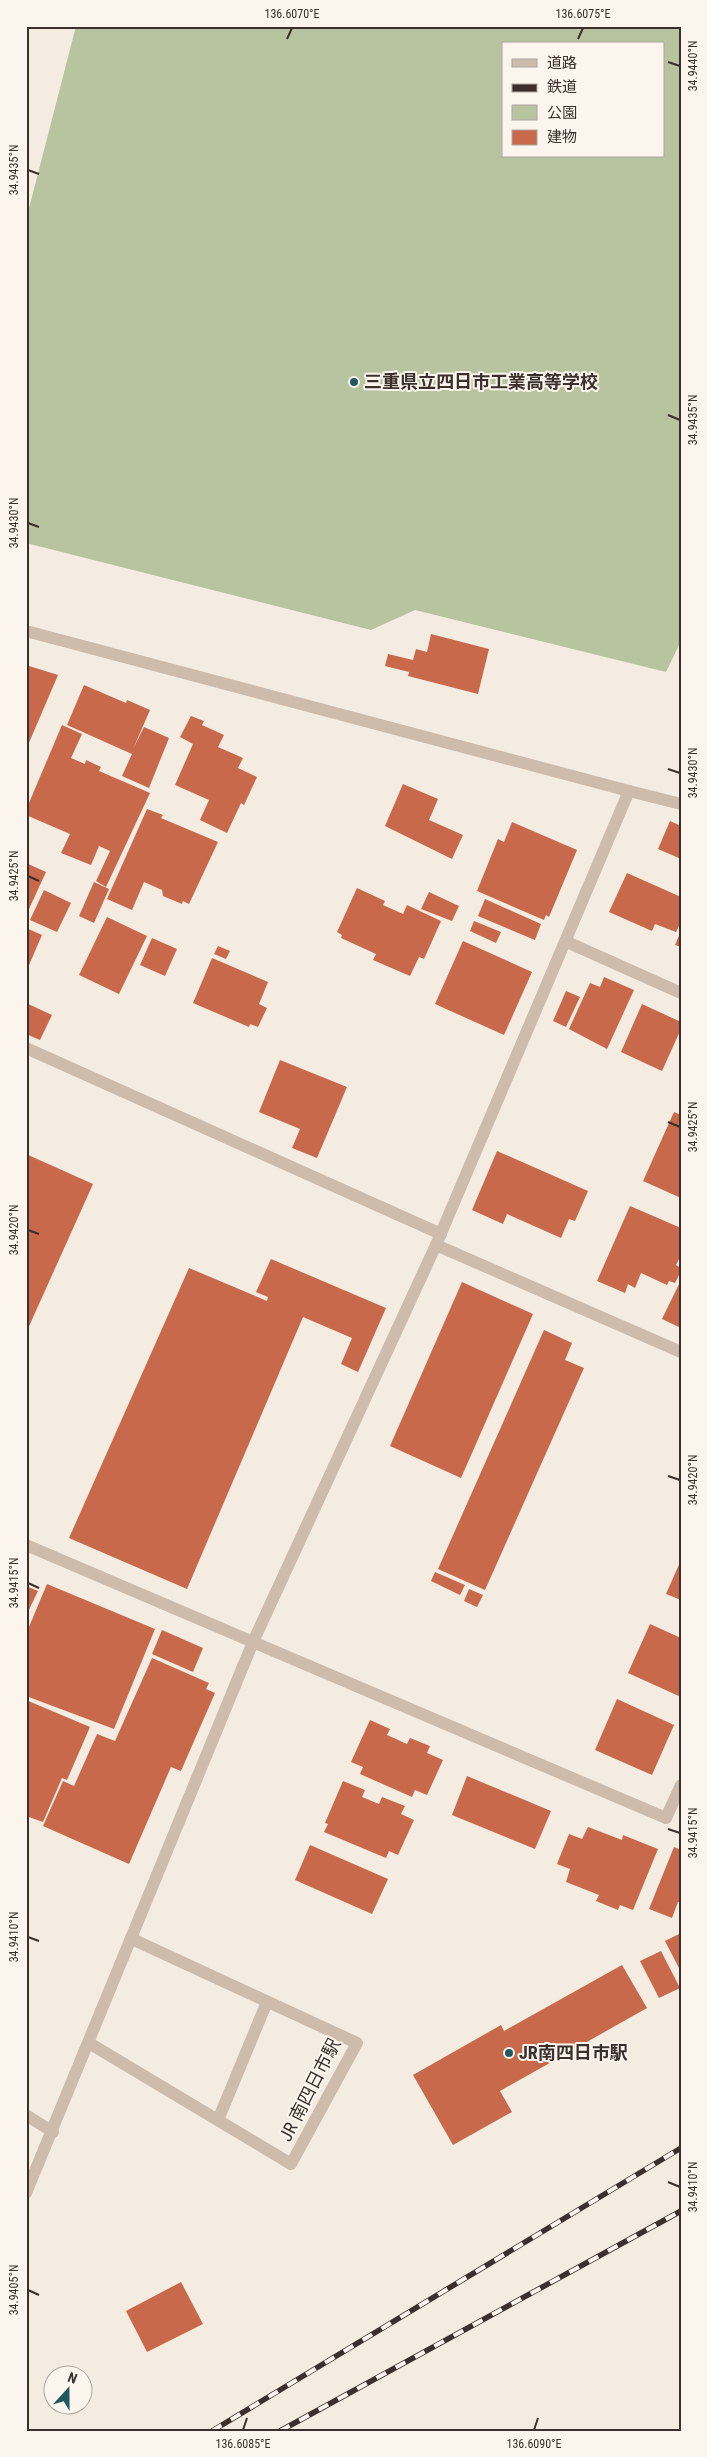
<svg xmlns="http://www.w3.org/2000/svg" width="707" height="2457" viewBox="0 0 707 2457" font-family="'Roboto Condensed','Noto Sans JP',sans-serif">
<rect width="100%" height="100%" fill="#f4ebe1"/>
<path fill="#b8c4a0" fill-rule="evenodd" d="M76 26H681V641L666 672 415 610 371 630 26 543V220ZM503 44H663V156H503Z"/>
<g fill="#c8694b">
<path d="M431 634 489 649 478 694 408 676 409 672 385 666 388 654 413 660 416 649 427 652Z"/>
<path d="M26 665 58 675 28 745 26 744Z"/>
<path d="M84 685 126 703 127 700 150 710 133 749 144 727 169 738 149 788 122 776 132 754 67 725Z"/>
<path d="M191 716 204 721 202 725 224 735 218 747 243 758 238 768 257 777 244 805 241 803 227 833 200 820 209 800 175 785 193 744 180 737Z"/>
<path d="M62 725 82 734 71 758 85 764 86 760 101 767 99 771 150 793 106 887 96 881 110 851 99 846 91 865 61 853 70 834 26 815V810Z"/>
<path d="M403 784 438 799 429 820 463 835 452 859 385 826Z"/>
<path d="M147 809 163 815 161 818 218 842 189 904 183 901 182 904 163 896 162 890 144 882 132 910 107 899Z"/>
<path d="M670 821 681 826V859L658 849Z"/>
<path d="M512 822 577 850 549 917 546 915 544 920 477 891 498 839 504 842Z"/>
<path d="M26 863 46 872 29 909 26 908Z"/>
<path d="M627 873 681 897 679 903 681 904V922L676 932 655 924 652 931 609 912Z"/>
<path d="M94 882 109 889 94 923 79 916Z"/>
<path d="M357 888 385 901 383 905 403 914 407 905 441 921 424 959 419 957 410 976 373 960 376 954 341 938 342 935 337 932Z"/>
<path d="M44 890 71 903 57 932 30 920Z"/>
<path d="M429 892 459 906 452 921 421 909Z"/>
<path d="M485 899 541 924 535 940 478 916Z"/>
<path d="M107 917 147 936 119 994 79 975Z"/>
<path d="M474 921 501 932 496 943 470 931Z"/>
<path d="M26 928 42 935 26 972Z"/>
<path d="M681 931V947L675 945Z"/>
<path d="M152 938 177 949 165 976 140 965Z"/>
<path d="M463 941 532 972 504 1035 435 1004Z"/>
<path d="M218 946 230 951 226 959 214 954Z"/>
<path d="M212 958 268 982 259 1004 267 1008 258 1027 250 1024 249 1027 193 1003Z"/>
<path d="M604 977 634 990 607 1049 569 1029 590 983 600 987Z"/>
<path d="M566 991 580 997 566 1027 553 1021Z"/>
<path d="M26 1003 52 1015 40 1040 26 1034Z"/>
<path d="M642 1004 681 1022V1029L662 1071 621 1052Z"/>
<path d="M280 1060 347 1087 317 1158 292 1148 300 1129 259 1112Z"/>
<path d="M674 1112 681 1115V1198L643 1181Z"/>
<path d="M497 1151 588 1191 575 1221 569 1219 561 1238 507 1214 503 1224 472 1210Z"/>
<path d="M26 1154 93 1184 26 1333Z"/>
<path d="M630 1206 681 1228V1255L676 1265 681 1268V1271L675 1283 669 1281 667 1285 641 1273 635 1288 628 1284 625 1293 597 1281Z"/>
<path d="M271 1259 386 1308 358 1372 341 1364 352 1338 303 1317 187 1589 69 1538 189 1268 267 1301 268 1297 256 1292Z"/>
<path d="M681 1280V1328L662 1319Z"/>
<path d="M462 1282 533 1314 461 1478 390 1446Z"/>
<path d="M544 1330 572 1343 565 1360 584 1368 485 1590 438 1569Z"/>
<path d="M681 1560V1600L666 1594Z"/>
<path d="M435 1572 465 1585 460 1595 431 1581Z"/>
<path d="M47 1584 155 1629 114 1729 26 1696V1634Z"/>
<path d="M26 1586 38 1591 26 1616Z"/>
<path d="M469 1589 483 1595 477 1607 464 1601Z"/>
<path d="M650 1624 681 1638V1697L628 1673Z"/>
<path d="M162 1630 203 1648 193 1672 152 1654Z"/>
<path d="M152 1658 209 1683 206 1689 215 1693 181 1771 171 1767 129 1864 43 1826 63 1781 74 1786 97 1734 115 1741Z"/>
<path d="M617 1699 674 1725 652 1775 595 1750Z"/>
<path d="M26 1700 90 1727 67 1780 62 1778 43 1822 26 1816Z"/>
<path d="M370 1720 390 1729 387 1735 407 1744 410 1738 430 1746 427 1753 443 1760 427 1795 415 1790 412 1797 360 1774 363 1767 351 1762Z"/>
<path d="M467 1776 551 1811 535 1849 452 1815Z"/>
<path d="M343 1781 365 1790 362 1797 379 1804 382 1797 405 1806 401 1814 414 1820 398 1855 389 1851 386 1858 324 1832 328 1824 325 1823Z"/>
<path d="M588 1827 622 1840 623 1835 658 1849 633 1910 620 1905 618 1910 596 1901 599 1895 566 1882 570 1869 557 1864 569 1834 582 1839Z"/>
<path d="M310 1845 388 1879 372 1914 295 1880Z"/>
<path d="M674 1847 681 1850V1902H678L672 1918 649 1909Z"/>
<path d="M681 1933V1972L665 1941Z"/>
<path d="M661 1951 680 1988 659 1998 640 1961Z"/>
<path d="M622 1965 647 2008 500 2091 512 2112 453 2145 413 2075 501 2025 504 2031Z"/>
<path d="M181 2282 203 2324 147 2352 126 2311Z"/>
</g>
<g fill="none" stroke-linecap="round" stroke-linejoin="round">
<g stroke="#cdbbac" stroke-width="12">
<path d="M253 1642 666 1818"/>
<path d="M89 2043 291 2164 357 2043 132 1939"/>
<path d="M26 2115 53 2132"/>
<path d="M218 2120 267 2002"/>
</g>
<g stroke="#cdbbac" stroke-width="12">
<path d="M26 631 629 791"/>
<path d="M567 942 681 993"/>
<path d="M26 1048 441 1234"/>
<path d="M436 1245 681 1352"/>
<path d="M26 1545 253 1642"/>
<path d="M666 1818 681 1785"/>
<path d="M26 2193 253 1642 436 1245 629 791 681 804"/>
</g>
<g stroke="#3b302b" stroke-width="5.5">
<g id="rail">
<path d="M212 2431 681 2148"/>
<path d="M280 2431 681 2211"/>
</g>
</g>
<use href="#rail" stroke="#fbf5ee" stroke-width="4" stroke-dasharray="11" stroke-linecap="butt"/>
</g>
<path fill="none" stroke="#3b302b" stroke-width="2" d="M287 39 292 28M578 39 583 28M668 62 680 66M28 170 39 174M668 415 680 420M28 523 39 527M668 769 680 773M28 876 39 881M668 1122 680 1127M28 1230 39 1234M668 1476 680 1480M28 1583 39 1588M668 1829 680 1833M28 1937 39 1941M668 2182 680 2187M28 2290 39 2295M243 2430 247 2418M534 2430 538 2418"/>
<g fill="#1f5a5e" stroke="#fbf5ee" stroke-width="2">
<circle cx="354" cy="382" r="5"/>
<circle cx="509" cy="2053" r="5"/>
</g>
<g text-anchor="middle" stroke-width="4" stroke-linejoin="round" paint-order="stroke">
<g font-size="18" font-weight="bold" fill="#3b302b" stroke="#fbf5ee" text-anchor="start">
<text x="364" y="388">三重県立四日市工業高等学校</text>
<text x="519" y="2059">JR南四日市駅</text>
</g>
<g font-size="18" fill="#3b302b" stroke="#fbf5ee">
<text transform="translate(310 2090) rotate(-63)" y="6">JR 南四日市駅</text>
</g>
</g>
<rect width="707" height="2457" fill="none" stroke="#fbf5ee" stroke-width="55"/>
<rect x="502" y="42" width="162" height="115" fill="#fbf5ee" stroke="#aea6a0"/>
<rect x="512" y="59" width="25" height="8" fill="#cdbbac" stroke="#aea6a0"/>
<text x="547" y="68" font-size="15" fill="#3b302b">道路</text>
<rect x="512" y="84" width="25" height="8" fill="#3b302b" stroke="#aea6a0"/>
<text x="547" y="92" font-size="15" fill="#3b302b">鉄道</text>
<rect x="512" y="105" width="25" height="15" fill="#b8c4a0" stroke="#aea6a0"/>
<text x="547" y="118" font-size="15" fill="#3b302b">公園</text>
<rect x="512" y="130" width="25" height="15" fill="#c8694b" stroke="#aea6a0"/>
<text x="547" y="142" font-size="15" fill="#3b302b">建物</text>
<g transform="translate(68 2390) rotate(21)"><circle r="24" fill="#fbf5ee" stroke="#aea6a0"/>
<path d="M0-4L9 19L0 12L-9 19Z" fill="#1f5a5e"/>
<text y="-8" font-size="14" font-weight="bold" text-anchor="middle" fill="#3b302b">N</text>
</g>
<rect x="28" y="28" width="652" height="2402" fill="none" stroke="#3b302b" stroke-width="2"/>
<g font-size="12" text-anchor="middle" fill="#3b302b">
<text x="292" y="18">136.6070°E</text>
<text x="583" y="18">136.6075°E</text>
<text transform="translate(693 66) rotate(-90)" y="4">34.9440°N</text>
<text transform="translate(14 170) rotate(-90)" y="4">34.9435°N</text>
<text transform="translate(693 420) rotate(-90)" y="4">34.9435°N</text>
<text transform="translate(14 523) rotate(-90)" y="4">34.9430°N</text>
<text transform="translate(693 773) rotate(-90)" y="4">34.9430°N</text>
<text transform="translate(14 876) rotate(-90)" y="4">34.9425°N</text>
<text transform="translate(693 1127) rotate(-90)" y="4">34.9425°N</text>
<text transform="translate(14 1230) rotate(-90)" y="4">34.9420°N</text>
<text transform="translate(693 1480) rotate(-90)" y="4">34.9420°N</text>
<text transform="translate(14 1583) rotate(-90)" y="4">34.9415°N</text>
<text transform="translate(693 1833) rotate(-90)" y="4">34.9415°N</text>
<text transform="translate(14 1937) rotate(-90)" y="4">34.9410°N</text>
<text transform="translate(693 2187) rotate(-90)" y="4">34.9410°N</text>
<text transform="translate(14 2290) rotate(-90)" y="4">34.9405°N</text>
<text x="243" y="2448">136.6085°E</text>
<text x="534" y="2448">136.6090°E</text>
</g>
</svg>
